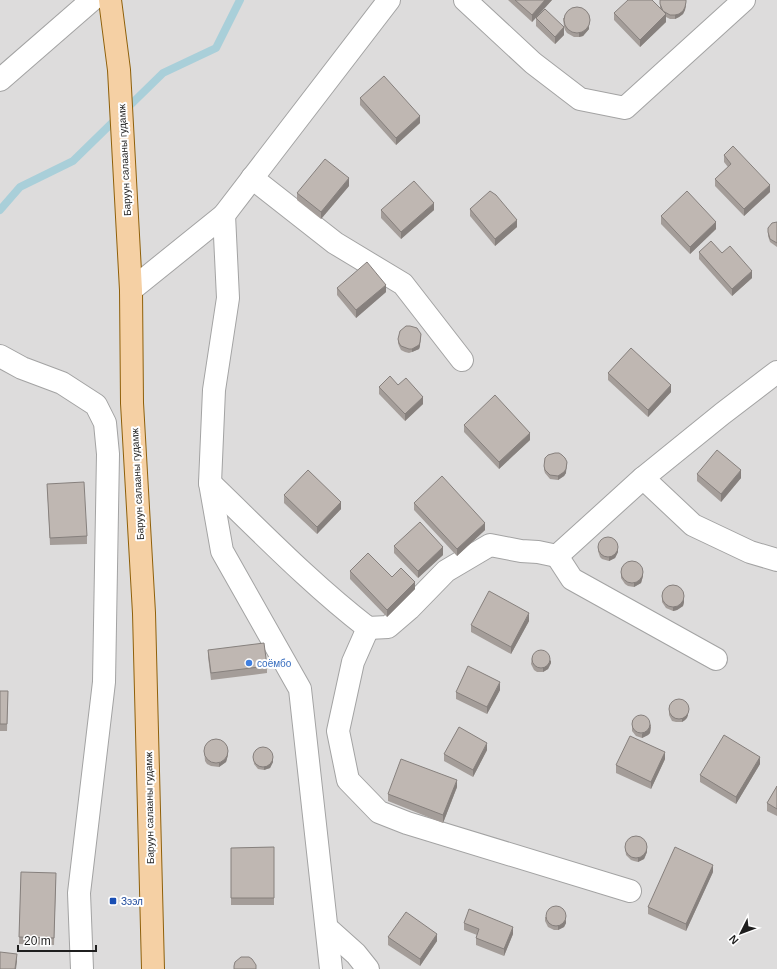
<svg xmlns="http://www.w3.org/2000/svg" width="777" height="969" viewBox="0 0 777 969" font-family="Arial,sans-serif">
<rect width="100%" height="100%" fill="#efece6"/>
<rect fill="#dddcdc" x="0" y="0" width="777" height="969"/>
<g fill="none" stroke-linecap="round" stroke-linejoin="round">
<path stroke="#a9cfd9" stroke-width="8" d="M0 210 20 187 73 161 163 73 216 48 240 0"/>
<g stroke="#a3a3a3" stroke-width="24">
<g id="minor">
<path d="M465 0 533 63 580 99 625 108 744 0"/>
<path d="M0 80 92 0"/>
<path d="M252 178 335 243 403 284 462 360"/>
<path d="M224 215 228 298 214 390 210 483 222 551 300 689 331 969"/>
<path d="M131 290 224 215 389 0"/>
<path d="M0 356 22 368 62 383 96 405 105 423 108 454 104 682 79 893 82 969"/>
<path d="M643 478 693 525 750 552 777 560"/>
<path d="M210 483C261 532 311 584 368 628L388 627 409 609 446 571 490 545 521 551 538 552 557 556 643 478 722 414 777 372"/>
<path d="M557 556 572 579 716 659"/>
<path d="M368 628 353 662 338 731 348 780 379 812 407 823 630 891"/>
<path d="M327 928 356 954 368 969"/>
</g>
</g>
<g stroke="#8f600a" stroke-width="24">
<path id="major" d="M110 0 119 70 131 290 132 403 144 613 153 969"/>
</g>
<use href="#minor" stroke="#fff" stroke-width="22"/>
<use href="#major" stroke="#f5d0a4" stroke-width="22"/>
</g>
<g fill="#a49d99">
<path d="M508 0H552L532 22Z"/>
<path d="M660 4 686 6 685 10 683 14 679 17 675 19H670L666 17V22L640 47 614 20V13L660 7Z"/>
<path d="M589 16V29L583 36 579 37H574L567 33 565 30 564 27V35L555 44 536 26V18L564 27 563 18Z"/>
<path d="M360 98 420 123 396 145 360 105Z"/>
<path d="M724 155 770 192 744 216 715 186V179L728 167 724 162Z"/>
<path d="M349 186 321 219 297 200V193Z"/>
<path d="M470 209 517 227 495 246 470 216Z"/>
<path d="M381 210H434L401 239 381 218Z"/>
<path d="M661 216 716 229 690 254 661 224Z"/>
<path d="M777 222V247L770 242 768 236V232Z"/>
<path d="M699 252 722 253 752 278 732 296 699 259Z"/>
<path d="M337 288 386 292 356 318 337 295Z"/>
<path d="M398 339 420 346 419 349 412 352 409 353 405 352 401 350 399 346 398 343Z"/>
<path d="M608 373 671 392 648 417 608 380Z"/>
<path d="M398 385 423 404 405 421 379 394V387Z"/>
<path d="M464 425 530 440 499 469 464 432Z"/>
<path d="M544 466 566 473 564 476 558 480 550 479 545 473 544 470Z"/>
<path d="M697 474 741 478 721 502 697 481Z"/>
<path d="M47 484 87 536V544L50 545Z"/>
<path d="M284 495 341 509 317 534 284 503Z"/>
<path d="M414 503 485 530 457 556 414 510Z"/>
<path d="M394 546 443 555 418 578 394 553Z"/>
<path d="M598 547 618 552 615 558 609 561 602 559 600 557 598 551Z"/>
<path d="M350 571 392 577 415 589 387 617 350 579Z"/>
<path d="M621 571 643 576 641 583 634 587 628 586 625 584 621 578Z"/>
<path d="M684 595V602L683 606 677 610 673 611 666 608 662 602V599Z"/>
<path d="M529 621 511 654 471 632V625Z"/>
<path d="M208 650 267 666V673L211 680 208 657Z"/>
<path d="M532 657 551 663 548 669 543 672H537L534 670 531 664Z"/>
<path d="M500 690 487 714 456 699V692Z"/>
<path d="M0 691H8L7 731H0Z"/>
<path d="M669 705 688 708V715L685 720 682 722H676L672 721 669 715Z"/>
<path d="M632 720 651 727 650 733 648 735 642 738 636 736 632 731Z"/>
<path d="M204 749 228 755 226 762 219 767 211 766 207 764 205 761Z"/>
<path d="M487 750 473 777 444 761V754Z"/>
<path d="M253 754 273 762 270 768 264 770 258 769 254 764Z"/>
<path d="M665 759 651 789 616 773V765Z"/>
<path d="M760 764 736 804 700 782V775Z"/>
<path d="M777 786V816L767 811V803Z"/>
<path d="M457 787 443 823 388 801V794Z"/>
<path d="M274 847V905H231V848Z"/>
<path d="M625 847 647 852 644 859 638 862 634 861 631 860 626 855Z"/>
<path d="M21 872 56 880 54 945 19 944Z"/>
<path d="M713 872 686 931 648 914V907Z"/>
<path d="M545 917H566V923L564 927 558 930H554L548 927 545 921Z"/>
<path d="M464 923 513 934 504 956 476 945V938L477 935 464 930Z"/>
<path d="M388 937 437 941 420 966 388 945Z"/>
</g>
<g fill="#86807d">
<path d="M545 0H552L532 22V15Z"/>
<path d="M686 2 685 10 683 14 679 17 675 19V15Z"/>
<path d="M666 14V22L640 47V40Z"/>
<path d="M589 25V29L583 36 579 37V33Z"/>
<path d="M564 27V35L555 44V37Z"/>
<path d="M420 116V123L396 145V138Z"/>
<path d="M349 178V186L321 219V212Z"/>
<path d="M770 185V192L744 216V209Z"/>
<path d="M434 203V210L401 239V232Z"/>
<path d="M517 220V227L495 246V239Z"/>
<path d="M716 222V229L690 254V247Z"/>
<path d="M752 271V278L732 296V289Z"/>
<path d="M386 285V292L356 318V310Z"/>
<path d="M421 334 420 346 419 349 412 352V349Z"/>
<path d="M671 385V392L648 417V410Z"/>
<path d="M423 397V404L405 421V414Z"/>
<path d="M530 433V440L499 469V462Z"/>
<path d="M567 462 566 473 564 476 558 480V476Z"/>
<path d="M741 470V478L721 502V494Z"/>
<path d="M341 502V509L317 534V527Z"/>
<path d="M485 523V530L457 556V549Z"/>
<path d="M443 547V555L418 578V571Z"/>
<path d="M618 548V552L615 558 609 561V557Z"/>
<path d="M643 573V576L641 583 634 587V583Z"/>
<path d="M415 582V589L387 617V610Z"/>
<path d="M684 599V602L683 606 677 610 673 611V607Z"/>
<path d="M529 613V621L511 654V647Z"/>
<path d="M551 660V663L548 669 543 672V668Z"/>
<path d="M500 682V690L487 714V707Z"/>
<path d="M688 711V715L687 718 685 720 682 722V718Z"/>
<path d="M651 724 650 733 648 735 642 738V734Z"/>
<path d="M487 743V750L473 777V770Z"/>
<path d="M228 751V755L226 762 219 767V763Z"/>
<path d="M665 752V759L651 789V782Z"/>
<path d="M760 757V764L736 804V797Z"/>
<path d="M273 758V762L270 768 264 770V767Z"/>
<path d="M457 780V787L443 823V815Z"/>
<path d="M647 849V852L644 859 638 862V858Z"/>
<path d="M713 865V872L686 931V924Z"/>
<path d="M566 920V923L564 927 558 930V926Z"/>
<path d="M513 927V934L504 956V949Z"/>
<path d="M437 934V941L420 966V959Z"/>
<path d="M17 954V961L16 969H15Z"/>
</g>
<g fill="#bfb7b2" stroke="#86807d">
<path d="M515 0H545L532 15Z"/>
<path d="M628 0H652L666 14 640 40 614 13Z"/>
<path d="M660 0H686V2L685 7 683 11 679 14 675 15H670L663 11 660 4Z"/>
<circle cx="577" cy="20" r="13"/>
<path d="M545 9 564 27 555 37 536 18Z"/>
<path d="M384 76 420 116 396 138 360 98Z"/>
<path d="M733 146 770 185 744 209 715 179 731 164 724 155Z"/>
<path d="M325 159 349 178 321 212 297 193Z"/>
<path d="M414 181 434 203 401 232 381 210Z"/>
<path d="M490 191 496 195 517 220 495 239 470 209Z"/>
<path d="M687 191 716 222 690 247 661 216Z"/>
<path d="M777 222V243L770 239 768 232V228L772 223Z"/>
<path d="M711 241 722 253 730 246 752 271 732 289 699 252Z"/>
<path d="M367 262 386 285 356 310 337 288Z"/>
<path d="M406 326H410L417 328 421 334 420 342 419 345 412 349H409L401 346 399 343 398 339 400 331Z"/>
<path d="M631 348 671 385 648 410 608 373Z"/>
<path d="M390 376 398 385 406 378 423 397 405 414 379 387Z"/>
<path d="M495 395 530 433 499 462 464 425Z"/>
<path d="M717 450 741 470 721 494 697 474Z"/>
<path d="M555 453H559L562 455 565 458 567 462 566 469 564 472 558 476 550 475 545 470 544 466 545 458 548 455Z"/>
<path d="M308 470 341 502 317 527 284 495Z"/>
<path d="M442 476 485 523 457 549 414 503Z"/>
<path d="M84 482 87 536 50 538 47 484Z"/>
<path d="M420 522 443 547 418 571 394 546Z"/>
<circle cx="608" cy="547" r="10"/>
<path d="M368 553 392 577 401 568 415 582 387 610 350 571Z"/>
<circle cx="632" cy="572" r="11"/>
<circle cx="673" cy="596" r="11"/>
<path d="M489 591 529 613 511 647 471 625Z"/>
<path d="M264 643 267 666 211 673 208 650Z"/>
<circle cx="541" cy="659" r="9"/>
<path d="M468 666 500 682 487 707 456 692Z"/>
<path d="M0 691H8L7 724H0Z"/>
<circle cx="679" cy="709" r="10"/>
<circle cx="641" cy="724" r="9"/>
<path d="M459 727 487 743 473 770 444 754Z"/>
<path d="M724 735 760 757 736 797 700 775Z"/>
<path d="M630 736 665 752 651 782 616 765Z"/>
<circle cx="216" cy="751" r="12"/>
<circle cx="263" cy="757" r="10"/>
<path d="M401 759 457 780 443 815 388 794Z"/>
<path d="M777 786V809L767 803Z"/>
<circle cx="636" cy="847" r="11"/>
<path d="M274 847V898H231V848Z"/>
<path d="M675 847 713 865 686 924 648 907Z"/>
<path d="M21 872 56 873 54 938 19 937Z"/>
<circle cx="556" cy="916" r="10"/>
<path d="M469 909 513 927 504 949 476 938 479 929 464 923Z"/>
<path d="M406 912 437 934 420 959 388 937Z"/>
<path d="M0 952 17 954 15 969H0Z"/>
<path d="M241 957H249L252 959 256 965V969H234V966L235 962Z"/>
</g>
<circle fill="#3f7fe0" stroke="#fff" stroke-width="1.5" cx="249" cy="663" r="4"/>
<rect fill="#1a4fb4" stroke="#fff" stroke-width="1.5" x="109" y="897" width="8" height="8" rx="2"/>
<g text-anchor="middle" stroke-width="4" stroke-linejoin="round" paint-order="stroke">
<g font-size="10" fill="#1f1f1f" stroke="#fff">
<text transform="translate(124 160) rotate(-93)" y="4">Баруун салааны гудамж</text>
<text transform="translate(137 484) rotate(-93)" y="4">Баруун салааны гудамж</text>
<text transform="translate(149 808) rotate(-91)" y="4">Баруун салааны гудамж</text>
</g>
<g font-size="10" fill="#366cbe" stroke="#fff" text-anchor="start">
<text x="257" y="667">соёмбо</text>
</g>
<g font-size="10" fill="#164399" stroke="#fff" text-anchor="start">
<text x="121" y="905">Зээл</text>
</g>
</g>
<g transform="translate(741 933) rotate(228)" stroke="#ffffff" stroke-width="3" paint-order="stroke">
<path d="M0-3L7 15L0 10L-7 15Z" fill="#1f1f1f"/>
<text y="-6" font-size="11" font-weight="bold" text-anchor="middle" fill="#1f1f1f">N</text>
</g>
<path d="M18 945v6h78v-6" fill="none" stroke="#1f1f1f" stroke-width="2"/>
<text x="24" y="945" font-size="12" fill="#1f1f1f" stroke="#ffffff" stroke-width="3" paint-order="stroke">20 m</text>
</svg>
